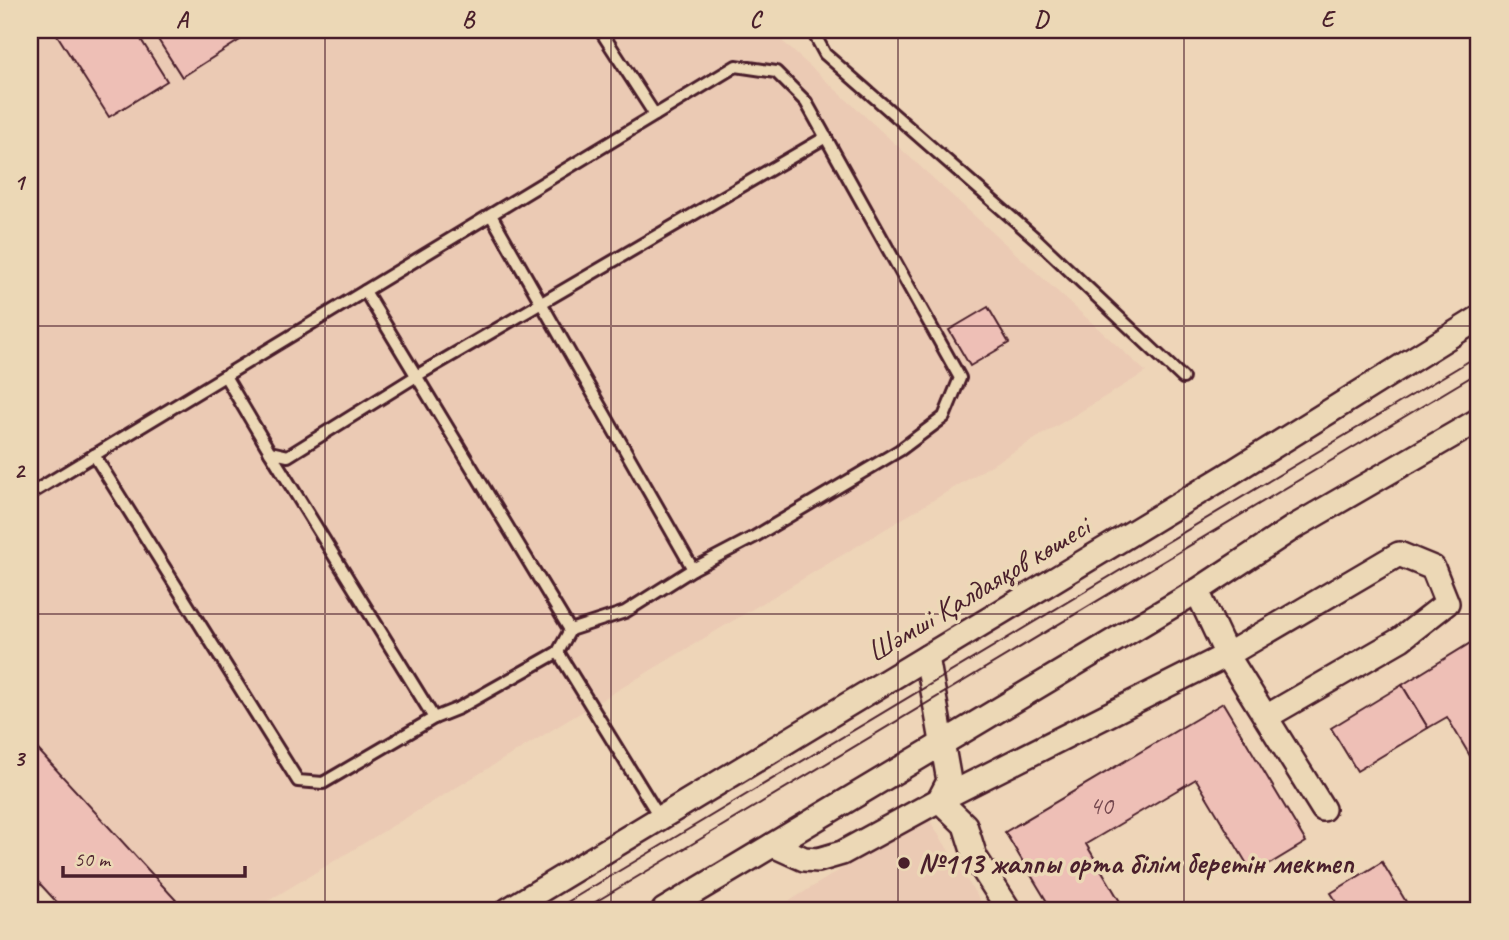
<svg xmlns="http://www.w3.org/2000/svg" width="1509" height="940" viewBox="0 0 1509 940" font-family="Caveat,sans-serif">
<rect width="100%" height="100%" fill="#eed5b8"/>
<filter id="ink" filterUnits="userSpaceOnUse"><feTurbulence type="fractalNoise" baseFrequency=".0143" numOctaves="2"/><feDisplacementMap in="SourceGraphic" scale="14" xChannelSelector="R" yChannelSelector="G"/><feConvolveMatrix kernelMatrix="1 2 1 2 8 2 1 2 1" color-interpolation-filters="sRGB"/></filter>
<g filter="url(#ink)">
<g fill="#ebcab4">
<path d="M30 30H770L1146 372 253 910H89L30 846Z"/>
<path d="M927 816 986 910H775Z"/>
</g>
<g fill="#eebfb6" stroke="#4a1f2b" stroke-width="2">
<path d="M54 30H135L167 81 109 117Z"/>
<path d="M152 30H234L240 40 182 77Z"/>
<path d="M988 307 1009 343 970 366 949 330Z"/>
<path d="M1472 642 1479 655V771L1447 717 1428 728 1402 685Z"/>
<path d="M1402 685 1428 728 1357 771 1331 728Z"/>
<path d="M1223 703 1306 842 1253 874 1196 779 1086 844 1125 910H1052L1005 832Z"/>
<path d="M30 741 185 910H64L30 873Z"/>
<path d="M1382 862 1411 910H1342L1331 893Z"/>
</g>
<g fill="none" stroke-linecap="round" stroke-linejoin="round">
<g stroke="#4a1f2b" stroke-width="16">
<g id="service">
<path d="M600 30 655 115"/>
<path d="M812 30 825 54 1035 238 1183 378"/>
<path d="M491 215 693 569"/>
<path d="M365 291 570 630"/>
<path d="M225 376 270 452 288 456 418 375 826 137"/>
<path d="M270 452 434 718 459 708 558 652"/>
<path d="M94 455 298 781 323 783 434 718"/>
<path d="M30 494 736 66 776 72 806 102 960 378 944 417 900 450 754 537 693 569 625 612 570 630 558 652 660 818"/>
</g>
</g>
<g stroke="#4a1f2b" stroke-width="28">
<g id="minor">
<path d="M1266 717 1401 639 1447 603 1433 568 1399 554 1227 655 1323 809"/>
<path d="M773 845 804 859 818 860 842 853 939 800 949 781 927 657"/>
<path d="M508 910 1226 476 1479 318"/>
<path d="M664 910 1197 591 1294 527 1479 420"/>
<path d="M1009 910 975 857 965 825 939 800 1227 655 1197 591"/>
</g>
</g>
<use href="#service" stroke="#ecd8b6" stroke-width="10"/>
<use href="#minor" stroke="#ecd8b6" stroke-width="23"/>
<g stroke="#4a1f2b" stroke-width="2">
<path d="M554 910 1479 355"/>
<path d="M582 910 1479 372"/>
</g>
</g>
</g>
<path fill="none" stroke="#4a1f2b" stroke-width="2" stroke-opacity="0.55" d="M325 30V910M611 30V910M898 30V910M1184 30V910M30 326H1479M30 614H1479"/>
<circle fill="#4a1f2b" stroke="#ecd8b6" stroke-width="2.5" cx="904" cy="863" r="7"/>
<g text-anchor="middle" stroke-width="7" stroke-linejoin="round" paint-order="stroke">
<g font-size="26" fill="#73474e">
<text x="1101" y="814">40</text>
</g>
<g font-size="30" fill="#4a1f2b" stroke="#ecd8b6">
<text transform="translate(978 589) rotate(-31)" y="10">Шәмші Қалдаяқов көшесі</text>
</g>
<g font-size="30" font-weight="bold" fill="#4a1f2b" stroke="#ecd8b6" text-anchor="start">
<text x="918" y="873">№113 жалпы орта білім беретін мектеп</text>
</g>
</g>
<rect width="1509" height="940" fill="none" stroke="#ecd8b6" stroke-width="77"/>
<path d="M63 866v10h182v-10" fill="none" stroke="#4a1f2b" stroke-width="3.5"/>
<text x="74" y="866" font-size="21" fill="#4a1f2b" stroke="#ecd8b6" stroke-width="5" paint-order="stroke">50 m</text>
<rect x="38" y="38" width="1432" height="864" fill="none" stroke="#4a1f2b" stroke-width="2.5"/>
<g font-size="23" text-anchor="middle" font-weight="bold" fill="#4a1f2b">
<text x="182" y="27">A</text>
<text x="468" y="27">B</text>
<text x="755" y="27">C</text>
<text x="1041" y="27">D</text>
<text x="1327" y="27">E</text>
<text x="19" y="190">1</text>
<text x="19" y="478">2</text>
<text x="19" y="766">3</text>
</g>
</svg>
